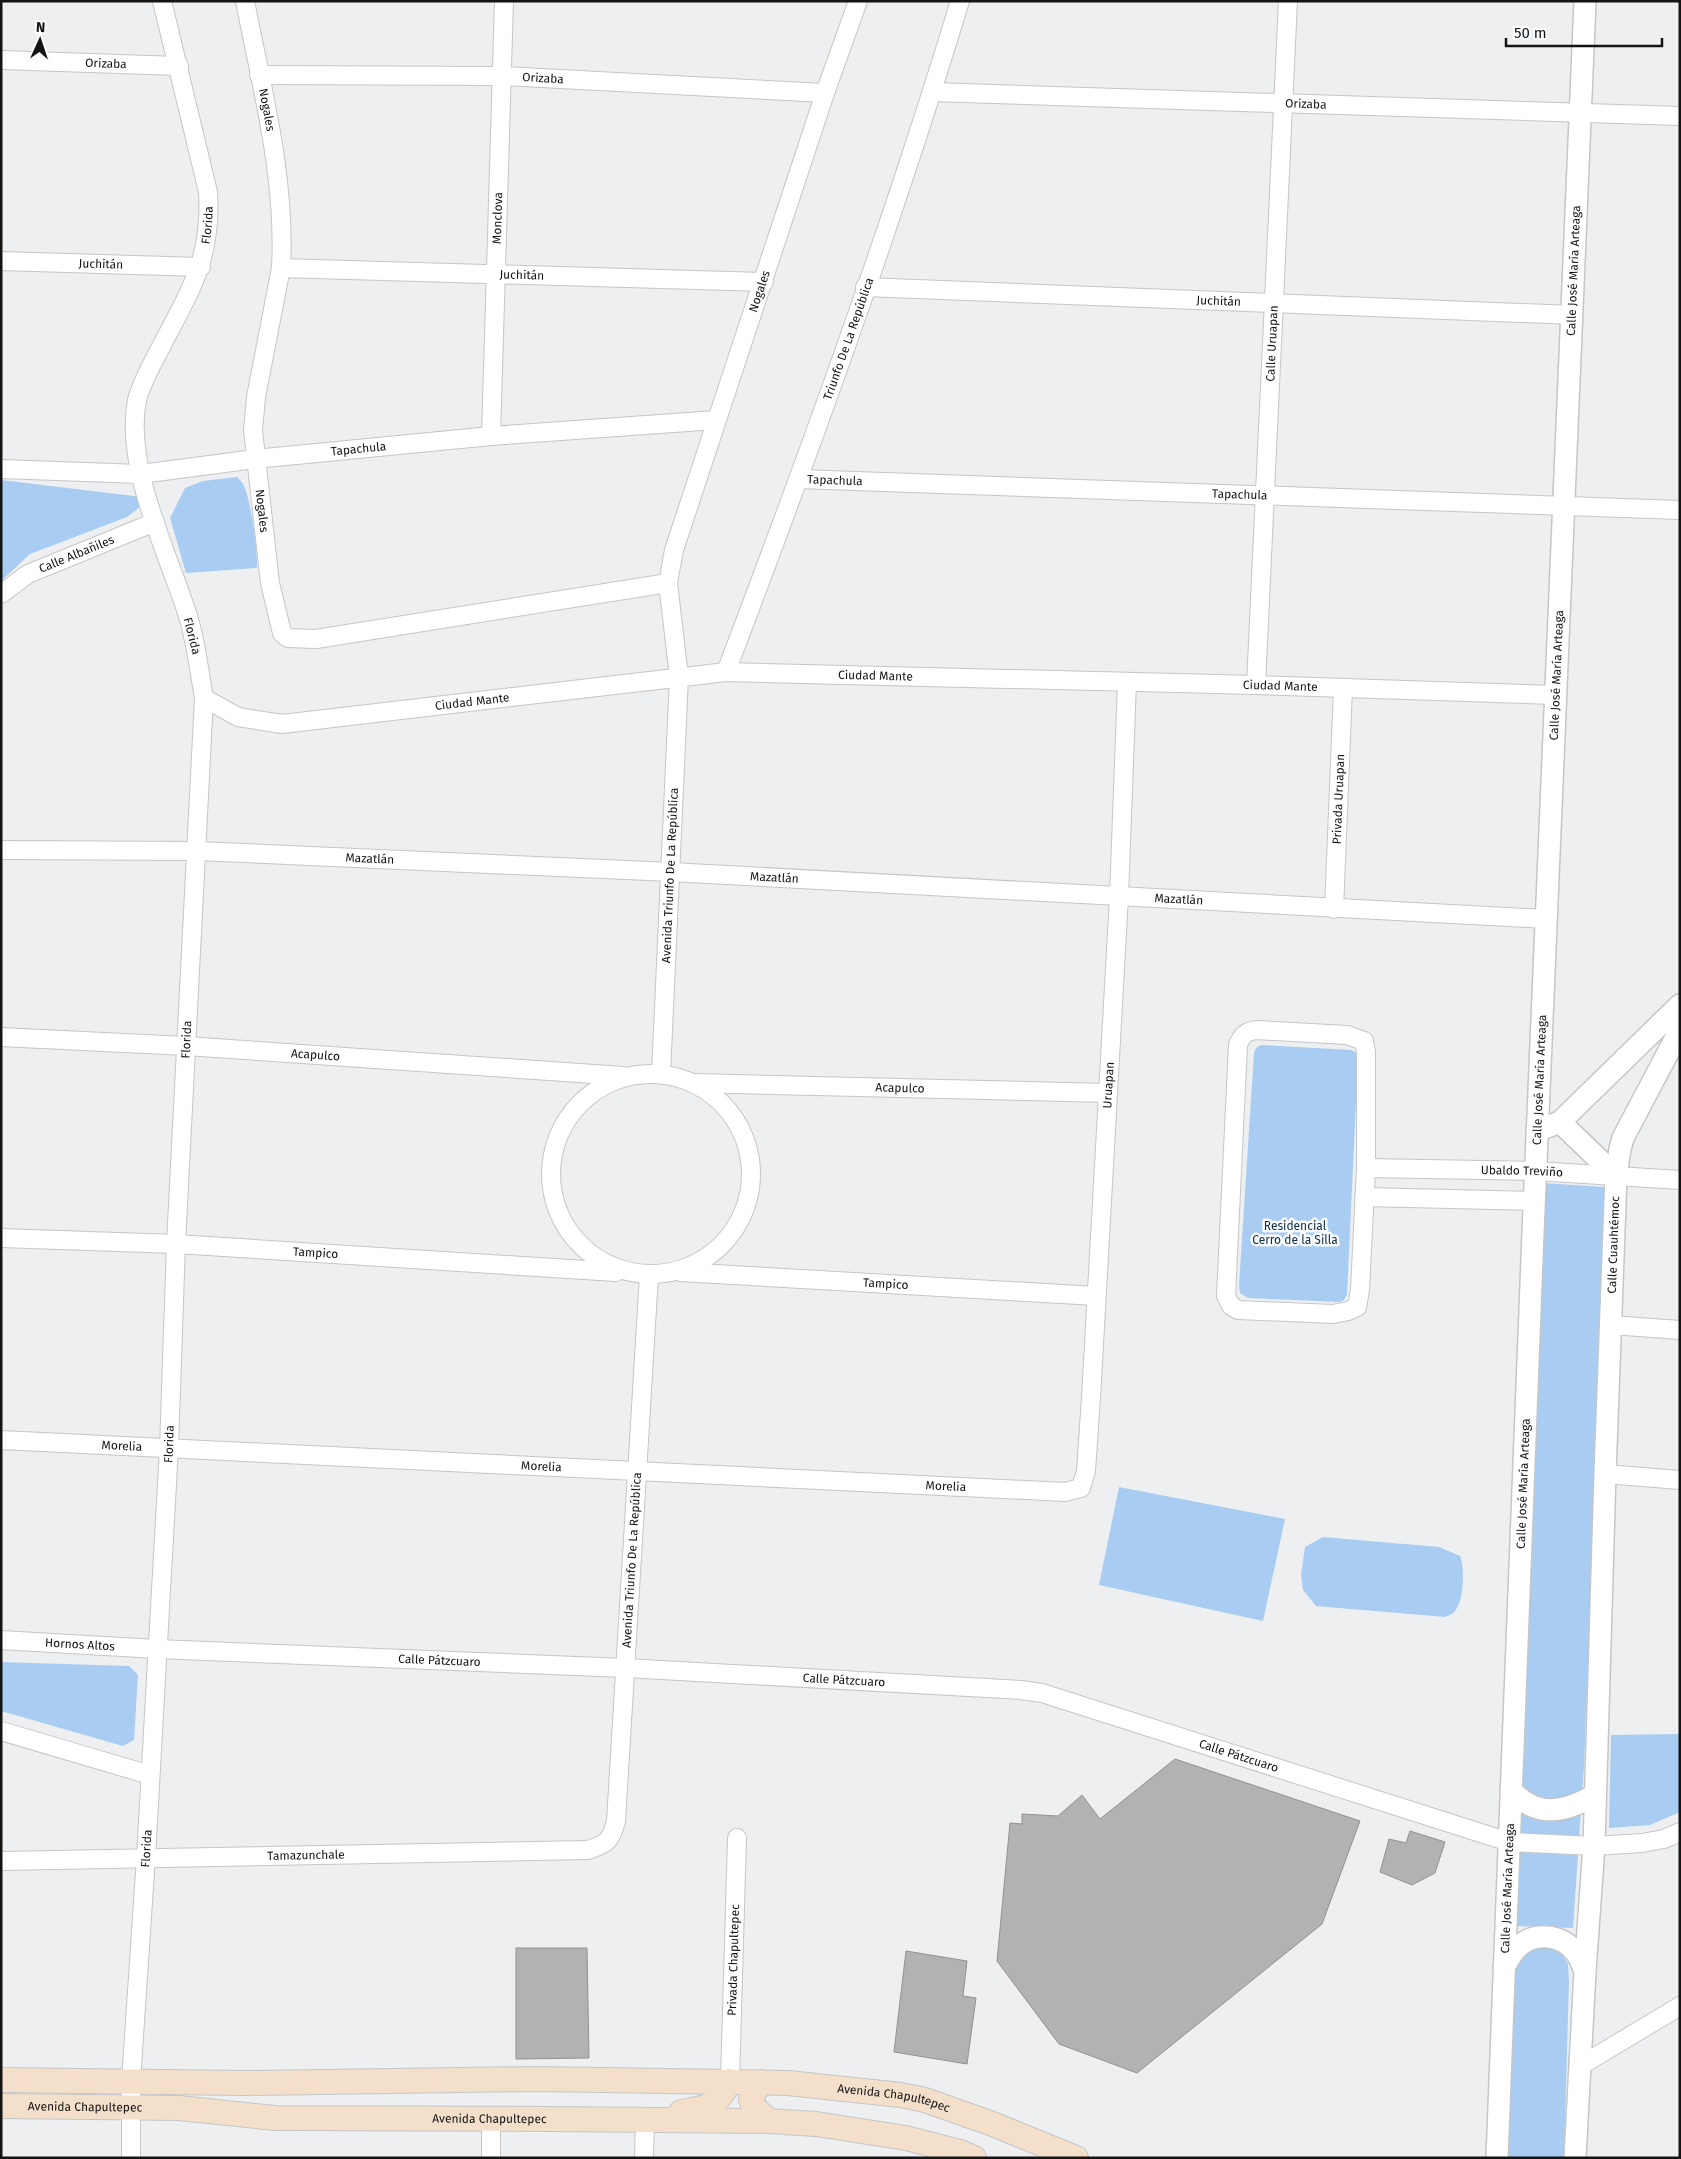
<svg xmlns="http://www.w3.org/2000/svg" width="1681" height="2159" viewBox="0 0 1681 2159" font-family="'Fira Sans',sans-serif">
<rect width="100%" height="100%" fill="#edeff1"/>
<g fill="#a9cdf2">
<path d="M237 477C239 479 243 483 244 486 251 502 258 550 257 568L186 573 170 518 185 488 203 481Z"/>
<path d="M1 480 134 496 149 500 127 517 30 554 1 581Z"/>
<path d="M1261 1045 1351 1050 1355 1052 1358 1059 1347 1295 1344 1300 1340 1302 1248 1298 1240 1293 1239 1285 1254 1053 1256 1048Z"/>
<path d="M1542 1183 1605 1187 1584 1766 1573 1928 1515 1926Z"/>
<path d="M1119 1487 1285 1519 1263 1621 1099 1585Z"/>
<path d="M1323 1537 1439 1547 1460 1556C1465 1567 1464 1601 1455 1611 1453 1614 1448 1616 1445 1617L1316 1606 1303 1590 1301 1575 1305 1547Z"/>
<path d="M1 1662 129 1666 138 1675 134 1740 123 1746 1 1711Z"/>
<path d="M1680 1734V1812L1650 1825 1609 1828 1611 1735Z"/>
<path d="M1541 1947 1559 1950 1568 1964 1569 1982 1564 2158H1506L1512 1980C1517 1961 1523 1953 1541 1947Z"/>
</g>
<g fill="#b2b1b3" stroke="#939193">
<path d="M1175 1759 1360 1821 1322 1924 1137 2073 1059 2044 997 1961 1010 1823 1022 1824V1814L1058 1816 1082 1795 1100 1819Z"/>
<path d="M1410 1831 1445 1842 1435 1873 1412 1885 1380 1872 1389 1839 1406 1843Z"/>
<path d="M516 1948H587L589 2058 516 2059Z"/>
<path d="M906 1951 967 1961 963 1996 976 1998 967 2064 894 2052Z"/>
</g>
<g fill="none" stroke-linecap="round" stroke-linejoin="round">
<g stroke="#c4c6c8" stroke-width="20">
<g id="minor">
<path id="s1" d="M245 1C262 89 286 178 281 268L256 397 253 430 270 583 282 633 288 638 316 639 668 583"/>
<path id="s2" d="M1 60 179 66"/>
<path id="s3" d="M259 75 502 76 825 93"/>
<path id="s4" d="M932 92 1680 116"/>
<path id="s5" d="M1 261 201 267"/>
<path id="s6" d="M281 268 764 282"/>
<path id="s7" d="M865 287 1573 315"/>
<path id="s8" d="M491 436 504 1"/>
<path id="s9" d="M1 469 141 474 255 459 491 436 716 420"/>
<path id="s10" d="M799 479 1680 510"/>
<path id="s11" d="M1 594 28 574 155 522"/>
<path id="s12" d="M726 672C810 451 891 228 960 1"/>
<path id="s13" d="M1256 685 1288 1"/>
<path id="s14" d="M204 698 238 717 282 724 726 672 1256 685 1556 695"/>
<path id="s15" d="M1 850 197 851 671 872 1546 919"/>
<path id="s16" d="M1334 909 1343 689"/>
<path d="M1256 1030 1347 1035 1364 1041 1366 1052V1168L1360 1290 1357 1307 1348 1311 1333 1314 1238 1310 1231 1306 1226 1296 1238 1045C1242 1035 1245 1032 1256 1030Z"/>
<path id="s17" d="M1 1037 186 1046 623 1076"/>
<circle cx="651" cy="1174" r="100"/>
<path id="s18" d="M661 1074 679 677 668 583 674 550 825 93 858 1"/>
<path id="s19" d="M694 1083 1108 1093"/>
<path id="s20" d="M1366 1168 1536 1171 1680 1180"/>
<path d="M1364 1197 1534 1201"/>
<path id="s21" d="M1 1238 176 1244 616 1272"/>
<path id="s22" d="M680 1272 1096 1296"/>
<path d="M1611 1325 1680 1330"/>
<path id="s23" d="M1 1440 1065 1492 1081 1488 1086 1471 1091 1398 1119 897 1127 682"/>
<path d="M1605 1474 1680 1480"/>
<path id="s24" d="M1 1640 157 1649 625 1668 1021 1690 1042 1693 1509 1842 1594 1846 1642 1843 1664 1839 1680 1832"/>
<path d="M1 1731 150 1775"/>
<path id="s25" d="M1 1861 588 1850C607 1844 611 1841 616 1821L649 1275"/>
<path d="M1580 2066 1680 2006"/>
<path id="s26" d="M730 2081 737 1838"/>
<path d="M491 2119V2158"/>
<path id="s27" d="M131 2158V2081L146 1857 169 1448 176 1244 204 698C199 670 196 642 188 616 168 553 124 466 137 400 142 381 153 362 162 345 191 289 212 258 208 192L162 1"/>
<path d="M644 2158 645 2120"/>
</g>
</g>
<g stroke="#c4c6c8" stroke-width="24">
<g id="tertiary">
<path d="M1560 1122 1616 1176"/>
<path d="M1537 1131 1560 1122 1680 1005"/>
<path d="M1511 1790C1537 1819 1565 1812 1595 1795"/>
<path d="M1504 1966C1508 1961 1511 1955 1515 1950 1532 1931 1561 1933 1576 1953 1580 1958 1582 1965 1585 1971"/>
<path id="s28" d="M1497 2158 1533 1233 1585 1"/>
<path id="s29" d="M1575 2158 1585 1971 1594 1846 1605 1474 1616 1176 1620 1149 1623 1138 1680 1030"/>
</g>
</g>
<g stroke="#c4c6c8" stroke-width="26">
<g id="secondary">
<path id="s30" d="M1 2080 245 2083 536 2079 788 2083 901 2095 925 2100 990 2123 1076 2158"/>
<path d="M760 2082 751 2099 754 2107 768 2121"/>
<path id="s31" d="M1 2106 179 2108 275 2118 550 2119 768 2121 816 2124 906 2138 960 2152 974 2158"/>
<path d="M681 2112C709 2107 715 2108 730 2081"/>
</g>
</g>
<use href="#minor" stroke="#fff" stroke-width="18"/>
<use href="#tertiary" stroke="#fff" stroke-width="21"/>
<use href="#secondary" stroke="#f4dfca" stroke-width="24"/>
</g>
<g text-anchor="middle" stroke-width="5" stroke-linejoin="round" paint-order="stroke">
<g font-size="12" fill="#141415" stroke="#fafcfe">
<text dy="4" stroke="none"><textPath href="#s2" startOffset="105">Orizaba</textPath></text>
<text dy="4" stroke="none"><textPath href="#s3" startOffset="284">Orizaba</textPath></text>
<text dy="4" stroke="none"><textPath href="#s4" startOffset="374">Orizaba</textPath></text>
<text dy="4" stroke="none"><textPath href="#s1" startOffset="111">Nogales</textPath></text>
<text dy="4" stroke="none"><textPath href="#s8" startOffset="218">Monclova</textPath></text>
<text dy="4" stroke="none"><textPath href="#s27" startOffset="1960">Florida</textPath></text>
<text dy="4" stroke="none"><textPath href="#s5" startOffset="100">Juchitán</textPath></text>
<text dy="4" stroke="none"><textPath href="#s28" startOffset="1889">Calle José María Arteaga</textPath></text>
<text dy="4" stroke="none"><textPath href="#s6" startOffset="241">Juchitán</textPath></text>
<text dy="4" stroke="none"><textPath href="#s18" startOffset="798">Nogales</textPath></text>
<text dy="4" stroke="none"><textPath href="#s7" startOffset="354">Juchitán</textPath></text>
<text dy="4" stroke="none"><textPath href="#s12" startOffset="355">Triunfo De La República</textPath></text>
<text dy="4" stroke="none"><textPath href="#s13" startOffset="342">Calle Uruapan</textPath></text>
<text dy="4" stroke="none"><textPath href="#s9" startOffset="359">Tapachula</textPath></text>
<text dy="4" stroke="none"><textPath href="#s10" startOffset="36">Tapachula</textPath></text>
<text dy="4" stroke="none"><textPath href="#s10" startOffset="441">Tapachula</textPath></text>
<text dy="4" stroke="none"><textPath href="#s1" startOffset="516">Nogales</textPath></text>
<text dy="4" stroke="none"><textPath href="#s11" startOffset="86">Calle Albañiles</textPath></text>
<text transform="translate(192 636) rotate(76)" y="4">Florida</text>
<text dy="4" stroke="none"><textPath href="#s28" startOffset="1484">Calle José María Arteaga</textPath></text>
<text dy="4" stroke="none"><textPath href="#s14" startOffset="680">Ciudad Mante</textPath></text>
<text dy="4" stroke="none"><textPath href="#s14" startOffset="1085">Ciudad Mante</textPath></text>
<text dy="4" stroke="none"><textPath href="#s14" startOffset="275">Ciudad Mante</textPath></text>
<text dy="4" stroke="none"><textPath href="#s16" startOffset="110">Privada Uruapan</textPath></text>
<text dy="4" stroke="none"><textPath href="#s15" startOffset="369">Mazatlán</textPath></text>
<text dy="4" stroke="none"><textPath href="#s18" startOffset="199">Avenida Triunfo De La República</textPath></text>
<text dy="4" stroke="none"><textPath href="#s15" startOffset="774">Mazatlán</textPath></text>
<text dy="4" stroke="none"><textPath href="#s15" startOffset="1179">Mazatlán</textPath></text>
<text dy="4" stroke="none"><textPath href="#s27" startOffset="1120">Florida</textPath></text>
<text dy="4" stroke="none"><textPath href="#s17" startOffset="315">Acapulco</textPath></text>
<text dy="4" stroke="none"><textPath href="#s28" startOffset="1079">Calle José María Arteaga</textPath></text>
<text dy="4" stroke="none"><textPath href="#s23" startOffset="1486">Uruapan</textPath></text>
<text dy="4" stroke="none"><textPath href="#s19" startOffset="206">Acapulco</textPath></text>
<text dy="4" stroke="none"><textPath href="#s20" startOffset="156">Ubaldo Treviño</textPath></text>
<text dy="4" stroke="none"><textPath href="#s29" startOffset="914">Calle Cuauhtémoc</textPath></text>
<text dy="4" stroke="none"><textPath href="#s21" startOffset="315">Tampico</textPath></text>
<text dy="4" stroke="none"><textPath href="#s22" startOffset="206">Tampico</textPath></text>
<text dy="4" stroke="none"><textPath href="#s27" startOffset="715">Florida</textPath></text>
<text dy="4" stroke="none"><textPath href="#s23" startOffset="121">Morelia</textPath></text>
<text dy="4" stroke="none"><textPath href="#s23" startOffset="541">Morelia</textPath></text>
<text dy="4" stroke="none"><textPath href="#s28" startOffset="675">Calle José María Arteaga</textPath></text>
<text dy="4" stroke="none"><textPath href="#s23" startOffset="946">Morelia</textPath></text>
<text dy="4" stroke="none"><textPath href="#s25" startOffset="892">Avenida Triunfo De La República</textPath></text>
<text dy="4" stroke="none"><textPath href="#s24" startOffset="79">Hornos Altos</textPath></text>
<text dy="4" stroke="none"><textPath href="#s24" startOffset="439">Calle Pátzcuaro</textPath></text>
<text dy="4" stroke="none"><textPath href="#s24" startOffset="844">Calle Pátzcuaro</textPath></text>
<text dy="4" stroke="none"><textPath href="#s24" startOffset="1249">Calle Pátzcuaro</textPath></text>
<text dy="4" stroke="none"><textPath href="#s27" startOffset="310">Florida</textPath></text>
<text dy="4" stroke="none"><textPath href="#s25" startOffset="305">Tamazunchale</textPath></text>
<text dy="4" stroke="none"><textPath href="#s28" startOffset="270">Calle José María Arteaga</textPath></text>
<text dy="4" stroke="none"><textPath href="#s26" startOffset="121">Privada Chapultepec</textPath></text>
<text dy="4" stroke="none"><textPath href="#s30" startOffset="894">Avenida Chapultepec</textPath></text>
<text dy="4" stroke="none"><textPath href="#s31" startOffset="84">Avenida Chapultepec</textPath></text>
<text dy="4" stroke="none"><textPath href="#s31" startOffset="489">Avenida Chapultepec</textPath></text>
</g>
<g font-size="12" fill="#0d2c47" stroke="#fafcfe">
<text x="1295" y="1230">Residencial<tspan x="1295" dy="14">Cerro de la Silla</tspan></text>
</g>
</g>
<rect width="1681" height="2159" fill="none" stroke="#141415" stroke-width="5"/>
<g transform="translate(40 40) rotate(3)" stroke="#fafcfe" stroke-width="4" paint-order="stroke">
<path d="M0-4L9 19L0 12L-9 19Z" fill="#141415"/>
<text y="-8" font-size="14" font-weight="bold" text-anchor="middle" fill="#141415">N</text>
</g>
<path d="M1506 38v8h156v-8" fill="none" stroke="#141415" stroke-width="2.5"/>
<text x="1514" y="38" font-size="15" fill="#141415" stroke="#fafcfe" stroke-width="4" paint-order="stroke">50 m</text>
</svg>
